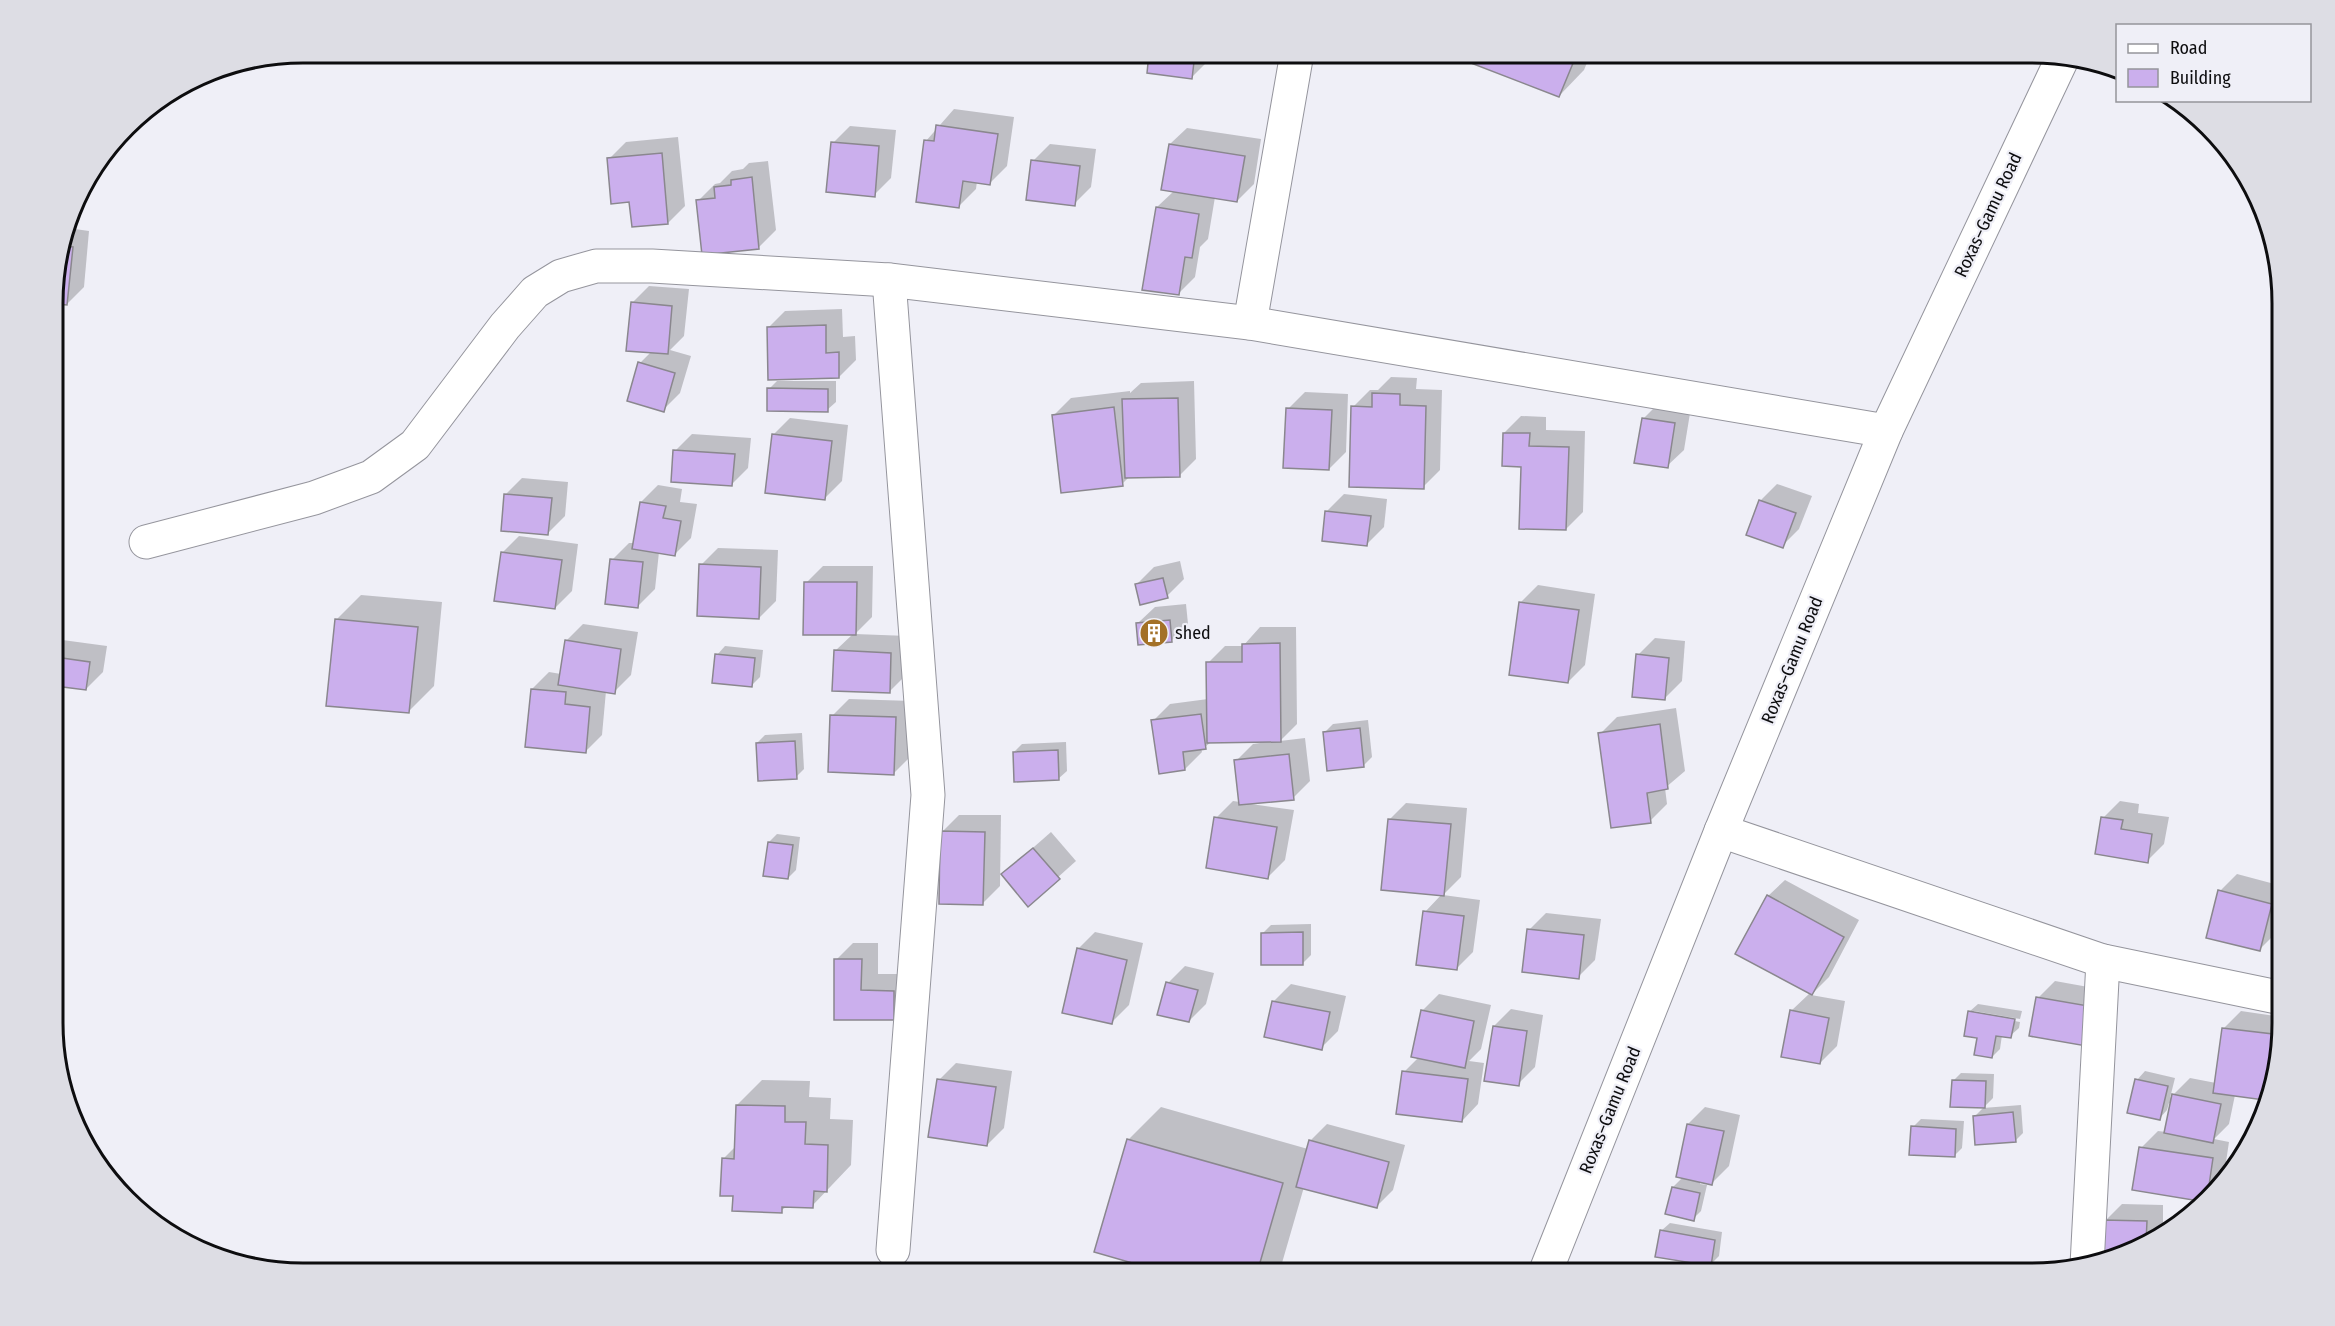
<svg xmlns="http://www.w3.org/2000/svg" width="2335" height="1326" viewBox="0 0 2335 1326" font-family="'Fira Sans Condensed',sans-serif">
<rect width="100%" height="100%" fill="#efeff7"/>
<g fill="#0003">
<path d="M1151 53H1210L1209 60 1192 77 1149 72Z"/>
<path d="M1449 53H1591L1584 70 1559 96Z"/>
<path d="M954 109 1014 117 1007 166 990 183 977 181 976 189 959 206 926 141Z"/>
<path d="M850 126 896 130 891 178 874 195 833 143Z"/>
<path d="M1187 128 1261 139 1254 184 1237 201 1215 197 1208 239 1200 247 1195 277 1178 294 1157 207 1174 191 1170 144Z"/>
<path d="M678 137 685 206 668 223 630 200 609 159 626 142Z"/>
<path d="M1050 144 1096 149 1091 187 1074 204 1033 161Z"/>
<path d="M768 161 776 230 759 247 698 201 715 184 720 183 732 171 743 169 749 163Z"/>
<path d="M68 228 89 231 84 287 67 304 55 303V271Z"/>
<path d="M649 286 689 289 684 336 670 350 691 356 680 393 663 410 640 363 651 352 632 303Z"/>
<path d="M842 309 843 337 855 336 856 360 839 377 768 328 785 311Z"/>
<path d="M1391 377 1417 378 1416 389 1442 390 1440 470 1423 487 1353 407 1370 390H1378Z"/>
<path d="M777 381H836V402L827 410 769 389Z"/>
<path d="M1194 381 1196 459 1179 476 1129 477 1122 484 1054 415 1071 398 1130 391V393L1141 383Z"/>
<path d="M1305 392 1348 394 1346 452 1329 469 1288 409Z"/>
<path d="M1660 402 1691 407 1684 450 1667 466 1643 419Z"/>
<path d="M1521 416 1546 417V430L1585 431 1583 512 1566 529 1522 466 1504 433Z"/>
<path d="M790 418 848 425 842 481 825 498 773 435Z"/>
<path d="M692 434 751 438 748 468 731 485 675 451Z"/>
<path d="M522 478 568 482 565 516 548 533 505 495Z"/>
<path d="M1777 484 1812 496 1799 529 1782 546 1760 501Z"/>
<path d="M658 485 682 489 680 502 697 504 691 538 674 555 659 552 655 589 638 606 612 560 629 543H635L641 502Z"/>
<path d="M1344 494 1387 499 1384 527 1367 544 1327 511Z"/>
<path d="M519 536 578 544 572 591 555 608 502 553Z"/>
<path d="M718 548 778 550 776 601 759 618 701 565Z"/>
<path d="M1180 561 1184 579 1167 596 1137 584 1154 567Z"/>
<path d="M823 566H873L872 617 855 634 908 636 906 675 889 692 835 651 853 634 806 583Z"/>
<path d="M1538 585 1595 594 1585 665 1568 682 1521 602Z"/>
<path d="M361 595 442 602 434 686 409 711 336 620Z"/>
<path d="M1186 604 1188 624 1171 641 1138 623 1155 607Z"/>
<path d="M583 624 638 632 631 675 614 692 606 691 602 735 585 752 532 689 549 672 561 674 566 641Z"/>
<path d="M1260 627H1296L1297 724 1280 741 1305 738 1310 781 1293 798 1251 804 1294 810 1285 860 1268 877 1216 818 1233 801 1240 802 1236 761 1253 744 1260 743V741L1211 742 1205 747 1201 748 1202 752 1185 769 1153 721 1170 704 1208 699V663L1225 646H1243Z"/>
<path d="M1655 638 1685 641 1682 681 1665 698 1638 655Z"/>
<path d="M55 639 107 646 103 672 86 689 55 685Z"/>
<path d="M725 646 763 650 760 677 752 685 717 655Z"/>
<path d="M849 699 912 701 910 757 893 774 832 716Z"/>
<path d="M1676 708 1685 771 1665 788 1667 804 1650 821 1600 734 1617 717Z"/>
<path d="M1368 720 1372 757 1364 765 1325 732 1333 724Z"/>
<path d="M802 733 804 769 796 777 757 743 765 735Z"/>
<path d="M1066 742 1067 771 1058 779 1014 752 1022 744Z"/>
<path d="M2120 801 2139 804 2138 813 2169 817 2164 844 2147 861 2103 818Z"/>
<path d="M1406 803 1467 808 1461 877 1443 895 1480 900 1473 952 1456 969 1425 912 1442 894 1389 820Z"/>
<path d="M959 815H1001L1000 886 983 903 942 832Z"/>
<path d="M1051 832 1076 861 1028 904 1003 874Z"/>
<path d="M777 834 800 837 796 870 788 878 769 842Z"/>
<path d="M2237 874 2282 886V910L2276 933 2259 950 2220 891Z"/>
<path d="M1785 880 1859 920 1829 977 1811 995 1845 1001 1837 1046 1820 1063 1791 1011 1810 993 1768 896Z"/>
<path d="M1546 913 1601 919 1595 960 1578 977 1529 930Z"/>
<path d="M1311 924V955L1303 963 1262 934 1271 925Z"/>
<path d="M1095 932 1143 943 1129 1005 1112 1022 1078 949Z"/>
<path d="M853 943H878V974H911V1001L894 1018H836V960Z"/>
<path d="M1185 966 1214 973 1206 1004 1189 1021 1168 983Z"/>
<path d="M2055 981 2116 992 2031 1035 2038 998Z"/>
<path d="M1291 984 1346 996 1338 1031 1321 1048 1266 1036 1274 1001Z"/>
<path d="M1439 994 1491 1005 1481 1049 1469 1061 1484 1063 1478 1104 1462 1121 1404 1072 1419 1057 1422 1011Z"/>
<path d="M1978 1004 2022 1011 2020 1019 1974 1011V1014L2020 1022 2019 1028 2010 1036 2002 1035 2000 1049 1992 1057 1979 1037 1969 1012Z"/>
<path d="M1511 1009 1543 1015 1535 1067 1518 1084 1494 1026Z"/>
<path d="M2241 1011 2282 1017V1039L2264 1097 2235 1095 2229 1124 2214 1139 2229 1142 2224 1175 2201 1200 2134 1189 2141 1148 2158 1131 2166 1132 2172 1104 2169 1103 2167 1110 2159 1119 2137 1080 2145 1071 2175 1078 2170 1098 2190 1078 2216 1083 2224 1028Z"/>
<path d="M956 1063 1012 1071 1004 1128 987 1145 939 1080Z"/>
<path d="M1961 1073 1994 1074 1993 1098 1983 1108 2021 1105 2023 1133 2015 1141 1974 1117 1984 1107 1953 1081Z"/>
<path d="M762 1080 810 1081 809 1097 831 1098 830 1119 853 1120 851 1165 812 1206H787L781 1211 735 1195 723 1159 736 1146 737 1105Z"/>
<path d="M1161 1107 1308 1149 1310 1141 1327 1124 1405 1145 1393 1190 1376 1207 1304 1187 1282 1263 1277 1268 1302 1273H1173L1096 1251 1129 1139Z"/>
<path d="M1705 1107 1740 1115 1729 1166 1712 1183 1700 1181V1184L1707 1185 1701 1211 1693 1219 1673 1187 1683 1177 1688 1124Z"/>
<path d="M1921 1119 1964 1121 1962 1148 1954 1156 1913 1127Z"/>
<path d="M2122 1204 2163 1205V1236L2112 1260 2104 1262 2105 1221Z"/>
<path d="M1670 1223 1722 1232 1719 1256 1710 1265 1661 1231Z"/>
</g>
<g fill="#cbafed" stroke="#8a878e" stroke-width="1.5">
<path d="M1149 53H1195L1192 79 1147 73Z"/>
<path d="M1445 53H1567L1576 56 1559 97Z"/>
<path d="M936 125 998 134 990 185 963 181 959 208 916 202 924 140 934 141Z"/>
<path d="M831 142 879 146 875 197 826 192Z"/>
<path d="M1169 144 1245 156 1237 202 1161 190Z"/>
<path d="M662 153 668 224 632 227 629 202 611 204 607 158Z"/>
<path d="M1031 160 1080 166 1075 206 1026 200Z"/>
<path d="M752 177 759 249 702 255 696 200 715 198 714 187 731 185V180Z"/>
<path d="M1156 207 1199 214 1192 258 1185 257 1179 295 1142 290Z"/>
<path d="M62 246 73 247 67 305 55 304V271Z"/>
<path d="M631 302 672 306 668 354 626 351Z"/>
<path d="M826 325V353L839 352V378L768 380 767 327Z"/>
<path d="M638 362 675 373 664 412 627 401Z"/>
<path d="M767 388 828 389V412L767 411Z"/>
<path d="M1372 393 1400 394V405L1426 406 1424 489 1349 487 1351 406 1372 407Z"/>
<path d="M1178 398 1180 477 1125 478 1122 399Z"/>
<path d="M1114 407 1123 486 1061 493 1052 415Z"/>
<path d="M1286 408 1332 410 1329 470 1283 468Z"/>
<path d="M1642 418 1675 423 1668 468 1634 463Z"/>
<path d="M1503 433H1530L1529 446 1569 447 1566 530 1519 529 1521 467 1502 466Z"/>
<path d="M772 434 832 441 825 500 765 493Z"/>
<path d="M673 450 735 454 732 486 671 482Z"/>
<path d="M504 494 552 498 548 535 501 531Z"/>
<path d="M1759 500 1796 513 1783 548 1746 535Z"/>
<path d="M640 502 666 506 663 518 681 521 675 556 632 549Z"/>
<path d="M1325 511 1371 516 1367 546 1322 541Z"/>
<path d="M501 552 562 560 555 609 494 601Z"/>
<path d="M610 559 643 562 638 608 605 604Z"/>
<path d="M699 564 761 567 759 619 697 616Z"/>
<path d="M1163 578 1168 598 1140 605 1135 584Z"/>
<path d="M804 582H857L856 635H803Z"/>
<path d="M1519 602 1579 610 1568 683 1509 675Z"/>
<path d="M335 619 418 627 409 713 326 706Z"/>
<path d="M1170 620 1172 642 1138 645 1136 623Z"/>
<path d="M565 640 621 649 615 694 558 685Z"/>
<path d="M1280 643 1281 742 1207 743 1206 662H1242V644Z"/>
<path d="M834 650 891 653 890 693 832 691Z"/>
<path d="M715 654 755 658 752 687 712 683Z"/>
<path d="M1636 654 1669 658 1665 700 1632 697Z"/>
<path d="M55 657 90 662 86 690 55 686Z"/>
<path d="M531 689 566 692 565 704 590 707 586 753 525 747Z"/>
<path d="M1201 714 1206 749 1183 752 1185 770 1159 774 1151 720Z"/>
<path d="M830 715 896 717 894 775 828 772Z"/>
<path d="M1660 724 1668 789 1647 793 1651 823 1611 828 1598 733Z"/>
<path d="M1360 728 1364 767 1327 771 1323 732Z"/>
<path d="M795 741 797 779 758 781 756 743Z"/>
<path d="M1058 750 1059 780 1014 782 1013 752Z"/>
<path d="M1289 754 1294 800 1239 805 1234 760Z"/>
<path d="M1214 817 1277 827 1268 879 1206 868Z"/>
<path d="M2101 817 2123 820 2121 829 2152 834 2148 863 2095 854Z"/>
<path d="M1388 819 1451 824 1444 896 1381 890Z"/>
<path d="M940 831 985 832 983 905 939 904Z"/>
<path d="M768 842 793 845 788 879 763 876Z"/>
<path d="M1033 848 1060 879 1028 907 1001 874Z"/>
<path d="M2218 890 2272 904 2260 951 2206 938Z"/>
<path d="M1767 895 1844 937 1812 995 1735 954Z"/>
<path d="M1423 911 1464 916 1457 970 1416 965Z"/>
<path d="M1527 929 1584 935 1579 979 1522 972Z"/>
<path d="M1303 932V965H1261V933Z"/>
<path d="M1077 948 1127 960 1112 1024 1062 1013Z"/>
<path d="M834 959H862L861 990 894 991V1020H834Z"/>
<path d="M1166 982 1198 990 1189 1022 1157 1015Z"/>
<path d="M2036 997 2100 1008 2092 1047 2029 1036Z"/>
<path d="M1272 1001 1330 1012 1322 1050 1264 1037Z"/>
<path d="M1421 1010 1474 1021 1465 1068 1411 1057Z"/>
<path d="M1790 1010 1829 1018 1820 1064 1781 1057Z"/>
<path d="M1968 1011 2015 1019 2011 1038 1996 1036 1992 1058 1974 1055 1977 1038 1964 1036Z"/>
<path d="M1493 1026 1527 1031 1519 1086 1484 1081Z"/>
<path d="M2222 1028 2273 1034 2264 1100 2213 1093Z"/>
<path d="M1402 1071 1468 1079 1462 1122 1396 1114Z"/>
<path d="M937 1079 996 1087 987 1146 928 1137Z"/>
<path d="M2135 1079 2168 1086 2160 1120 2127 1113Z"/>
<path d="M1952 1080 1986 1081 1985 1108 1950 1107Z"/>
<path d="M2172 1094 2221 1104 2213 1143 2164 1133Z"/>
<path d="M736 1105 785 1106V1122H806L805 1144 828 1145 827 1192 814 1191 813 1208 782 1207V1213L732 1211 733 1196H720L722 1158 734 1159Z"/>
<path d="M2013 1112 2016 1142 1975 1145 1973 1116Z"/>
<path d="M1687 1124 1724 1131 1712 1185 1676 1177Z"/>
<path d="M1911 1126 1956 1129 1955 1157 1909 1155Z"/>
<path d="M1127 1139 1283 1183 1257 1273H1167L1094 1252Z"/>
<path d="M1309 1140 1389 1162 1377 1208 1296 1187Z"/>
<path d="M2139 1147 2213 1158 2208 1192 2199 1201 2132 1190Z"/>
<path d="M1672 1187 1700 1193 1694 1221 1665 1214Z"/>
<path d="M2103 1220 2147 1221 2146 1243 2112 1260 2102 1262Z"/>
<path d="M1660 1230 1715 1240 1711 1266 1655 1257Z"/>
</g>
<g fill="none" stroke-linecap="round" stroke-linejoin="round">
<g stroke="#95959d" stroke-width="35">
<g id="minor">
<path d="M1297 53 1250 323 1886 431"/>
<path d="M889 280 928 795 893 1250"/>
<path d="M146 542 314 498 371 477 415 445 505 326 535 292 561 276 596 266H652L889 280 1250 323"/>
<path d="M1721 831 2103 961 2282 998"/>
<path d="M2087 1265 2103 961"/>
</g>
</g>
<g stroke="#95959d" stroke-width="35">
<path id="major" d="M1545 1273 1721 831 1886 431 2063 57"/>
</g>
<use href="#minor" stroke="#fff" stroke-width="33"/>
<use href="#major" stroke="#fff" stroke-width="33"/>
</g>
<defs>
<g id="building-disc" transform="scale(1.5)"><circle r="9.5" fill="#a37127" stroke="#efeff7"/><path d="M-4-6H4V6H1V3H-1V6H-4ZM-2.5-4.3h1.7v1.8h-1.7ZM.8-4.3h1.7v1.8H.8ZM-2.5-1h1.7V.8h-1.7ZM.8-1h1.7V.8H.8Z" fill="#fff"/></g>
</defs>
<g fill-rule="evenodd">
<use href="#building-disc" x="1154" y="633"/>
</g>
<g text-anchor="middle" stroke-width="4.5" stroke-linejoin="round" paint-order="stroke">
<g font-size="18" fill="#0d0d0f" stroke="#efeff7">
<text transform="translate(1988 215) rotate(-65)" y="6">Roxas–Gamu Road</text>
<text transform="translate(1792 660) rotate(-68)" y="6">Roxas–Gamu Road</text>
<text transform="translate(1610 1110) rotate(-68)" y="6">Roxas–Gamu Road</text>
</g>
<g font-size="18" fill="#0d0d0f" stroke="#efeff7" text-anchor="start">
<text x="1175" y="639">shed</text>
</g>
</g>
<path d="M0 0H2335V1326H0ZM303 63H2032A240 240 0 0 1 2272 303V1023A240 240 0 0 1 2032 1263H303A240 240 0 0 1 63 1023V303A240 240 0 0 1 303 63Z" fill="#dddde4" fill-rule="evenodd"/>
<path fill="none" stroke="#0d0d0f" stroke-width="3" d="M303 63H2032A240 240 0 0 1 2272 303V1023A240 240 0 0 1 2032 1263H303A240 240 0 0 1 63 1023V303A240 240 0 0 1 303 63Z"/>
<rect x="2116" y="24" width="195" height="78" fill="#efeff7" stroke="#95959a" stroke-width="1.5"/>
<rect x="2128" y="44" width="30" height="9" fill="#ffffff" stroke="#95959a" stroke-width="1.5"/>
<text x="2170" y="54" font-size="18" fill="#0d0d0f">Road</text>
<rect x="2128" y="69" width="30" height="18" fill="#cbafed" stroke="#95959a" stroke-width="1.5"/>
<text x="2170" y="84" font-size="18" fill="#0d0d0f">Building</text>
</svg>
